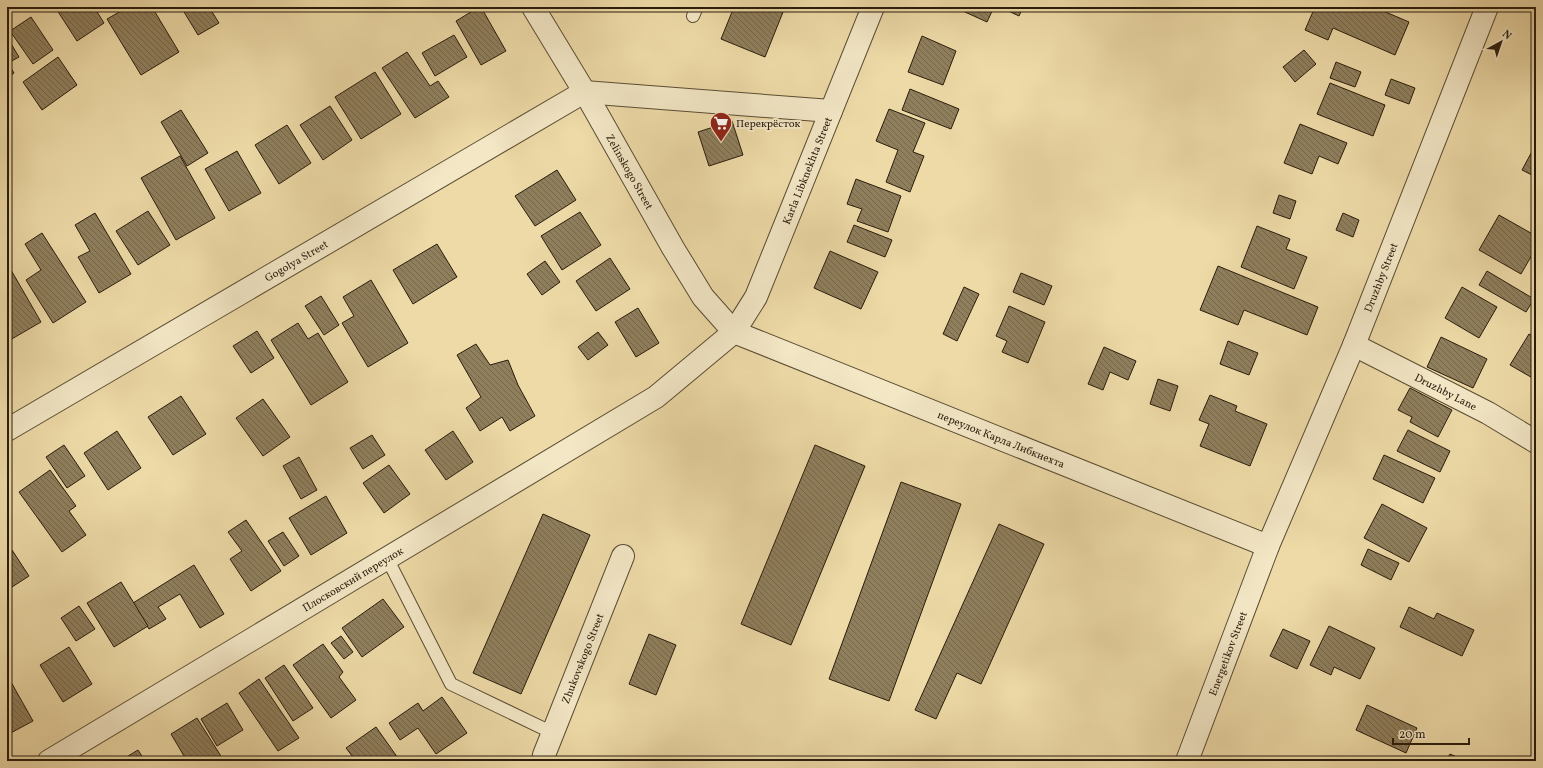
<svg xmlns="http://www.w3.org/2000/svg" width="1543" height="768" viewBox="0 0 1543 768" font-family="Vollkorn,serif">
<defs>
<pattern id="building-back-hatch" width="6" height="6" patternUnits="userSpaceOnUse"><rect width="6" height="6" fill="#8f7f5d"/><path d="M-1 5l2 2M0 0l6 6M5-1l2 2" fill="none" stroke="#75674b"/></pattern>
</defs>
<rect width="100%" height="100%" fill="#eddaa7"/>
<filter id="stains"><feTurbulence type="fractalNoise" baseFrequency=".005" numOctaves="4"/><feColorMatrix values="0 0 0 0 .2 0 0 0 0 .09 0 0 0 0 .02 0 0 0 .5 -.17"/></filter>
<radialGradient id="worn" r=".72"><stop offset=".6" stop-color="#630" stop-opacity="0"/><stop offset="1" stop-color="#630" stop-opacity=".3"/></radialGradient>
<g fill="url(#building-back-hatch)" stroke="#291c0c">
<path d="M55 7H94L104 23 77 41Z"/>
<path d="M118 7H152L179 52 141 75 107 19 121 11Z"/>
<path d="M181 7H209L219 23 198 35Z"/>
<path d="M479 7H481L506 51 481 65 456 21Z"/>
<path d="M734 7H785L765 57 721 39Z"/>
<path d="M954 7H994L987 22Z"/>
<path d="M1000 7H1023L1019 16Z"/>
<path d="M1315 7H1374L1409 22 1395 55 1333 28 1328 40 1305 30Z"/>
<path d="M31 17 53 50 33 64 10 31Z"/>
<path d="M454 35 467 57 435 76 422 53Z"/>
<path d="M922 36 956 51 943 85 908 72Z"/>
<path d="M7 37 19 57 8 63 14 73 7 78Z"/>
<path d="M1304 50 1316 64 1295 82 1283 67Z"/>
<path d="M407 52 430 86 438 81 449 97 415 118 382 68Z"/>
<path d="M58 57 77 85 42 110 23 82Z"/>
<path d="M1336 62 1361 72 1355 87 1330 78Z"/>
<path d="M375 72 401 114 361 139 335 97Z"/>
<path d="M1391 79 1415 88 1409 104 1385 95Z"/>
<path d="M1330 83 1385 105 1373 136 1317 114Z"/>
<path d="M910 89 959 109 951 129 902 110Z"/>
<path d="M330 106 352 140 323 160 300 125Z"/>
<path d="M889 109 925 123 913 152 924 156 910 192 886 182 898 150 876 141Z"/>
<path d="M181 110 208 153 187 166 161 122Z"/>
<path d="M732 121 743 155 709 166 698 132Z"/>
<path d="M1300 124 1347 143 1338 164 1319 156 1312 174 1284 163Z"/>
<path d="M287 125 311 163 279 184 255 145Z"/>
<path d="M1536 144V177L1522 170Z"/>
<path d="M237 151 261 193 229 211 205 169Z"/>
<path d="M180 156 215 218 176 240 141 178Z"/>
<path d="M557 170 576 200 535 226 515 196Z"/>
<path d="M856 179 901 196 888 232 857 221 862 209 847 204Z"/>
<path d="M1279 195 1296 201 1290 219 1273 213Z"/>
<path d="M148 211 170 245 138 265 116 231Z"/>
<path d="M580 212 601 245 562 270 541 236Z"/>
<path d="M95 213 131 274 99 293 78 257 90 251 75 225Z"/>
<path d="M1343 213 1359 220 1353 237 1336 230Z"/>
<path d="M1499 215 1536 236V248L1521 274 1479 250Z"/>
<path d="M854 225 892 240 885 257 847 242Z"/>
<path d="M1257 226 1290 239 1286 249 1307 257 1294 289 1241 267Z"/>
<path d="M42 233 86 302 53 323 26 280 41 270 25 244Z"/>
<path d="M437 244 457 277 413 304 393 270Z"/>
<path d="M830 251 878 272 861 309 814 288Z"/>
<path d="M610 258 630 289 596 311 576 281Z"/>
<path d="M545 261 560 282 542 295 527 274Z"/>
<path d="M7 263 41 322 10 340 7 334Z"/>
<path d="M1218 266 1318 307 1307 335 1244 310 1238 325 1200 310Z"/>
<path d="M1487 271 1534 299 1526 312 1479 285Z"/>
<path d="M1021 273 1052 286 1044 305 1013 292Z"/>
<path d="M371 280 408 343 368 367 342 323 354 316 343 297Z"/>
<path d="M964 287 979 294 957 341 943 334Z"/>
<path d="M1462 287 1497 307 1479 338 1445 318Z"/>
<path d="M321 296 339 325 324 335 305 306Z"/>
<path d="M1009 306 1045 322 1028 363 1002 352 1007 341 996 336Z"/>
<path d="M638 308 659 343 636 357 615 322Z"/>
<path d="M298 323 308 339 318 333 348 382 311 405 271 340Z"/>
<path d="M257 331 274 358 251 373 233 346Z"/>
<path d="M598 332 608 345 588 360 578 347Z"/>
<path d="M1529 334 1536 338V380L1510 365Z"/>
<path d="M1441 337 1487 359 1473 388 1427 367Z"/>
<path d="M1228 341 1258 353 1249 375 1220 364Z"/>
<path d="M476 344 490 365 508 360 518 385 535 416 510 431 502 417 480 431 466 408 481 397 457 355Z"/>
<path d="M1104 347 1136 361 1128 380 1110 372 1103 390 1088 384Z"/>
<path d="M1158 379 1178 386 1170 411 1150 404Z"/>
<path d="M1410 388 1452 410 1438 437 1410 422 1412 417 1398 410Z"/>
<path d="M1210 395 1237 406 1235 411 1267 424 1250 466 1200 446 1209 424 1199 420Z"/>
<path d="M181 396 206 434 173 455 148 417Z"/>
<path d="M263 399 290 437 263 456 236 418Z"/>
<path d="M1408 430 1450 451 1440 472 1397 451Z"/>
<path d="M117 431 141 468 108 490 84 453Z"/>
<path d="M453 431 473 462 446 480 425 450Z"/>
<path d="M372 435 385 455 363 469 350 448Z"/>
<path d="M64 445 85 476 67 488 46 457Z"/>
<path d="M815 445 865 466 791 645 741 624Z"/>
<path d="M1384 455 1435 478 1423 503 1373 479Z"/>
<path d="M299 457 317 490 301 499 283 466Z"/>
<path d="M389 465 410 494 384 513 363 483Z"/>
<path d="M50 470 76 506 69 511 86 535 62 552 19 492Z"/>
<path d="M901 482 961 504 889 701 829 679Z"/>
<path d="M326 496 347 533 311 555 289 518Z"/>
<path d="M1382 504 1427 528 1409 562 1364 538Z"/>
<path d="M543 514 590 535 521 694 473 673Z"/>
<path d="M246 520 281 571 251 591 230 559 242 551 228 532Z"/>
<path d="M999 524 1044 544 981 684 957 673 936 719 915 710Z"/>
<path d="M283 532 299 556 284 566 268 541Z"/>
<path d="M1368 549 1399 563 1391 580 1361 565Z"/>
<path d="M12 550 29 576 12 587 7 579V553Z"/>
<path d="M194 565 224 614 200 628 180 594 158 607 166 619 149 629 133 603Z"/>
<path d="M121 582 148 626 114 647 87 603Z"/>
<path d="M383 599 404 627 362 657 342 628Z"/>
<path d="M79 606 95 629 76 641 61 618Z"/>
<path d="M1409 607 1434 619 1437 613 1474 630 1462 656 1400 627Z"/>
<path d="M1329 626 1375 648 1360 679 1334 667 1331 675 1310 665Z"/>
<path d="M1283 629 1310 641 1297 669 1270 656Z"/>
<path d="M649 634 676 645 656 695 629 684Z"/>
<path d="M341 636 353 652 344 659 331 643Z"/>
<path d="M323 644 343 672 339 677 356 700 331 718 293 665Z"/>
<path d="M69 647 92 684 63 702 40 665Z"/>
<path d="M284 665 313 708 293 721 265 678Z"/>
<path d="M259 679 299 738 278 751 239 693Z"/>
<path d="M11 682 33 721 7 735V684Z"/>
<path d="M442 697 467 733 436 754 418 728 400 740 389 723 418 703 423 711Z"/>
<path d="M227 703 243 730 217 746 201 719Z"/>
<path d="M1367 705 1417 728 1406 753 1356 730Z"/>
<path d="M197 718 224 761H187L171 734Z"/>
<path d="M376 727 400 761H356L346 748Z"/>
<path d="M138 750 145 761H120Z"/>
<path d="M1450 754 1466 761H1446Z"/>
</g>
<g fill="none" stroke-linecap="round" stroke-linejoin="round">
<g stroke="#5a4c33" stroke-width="14">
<g id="lane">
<path d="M693 16 697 7"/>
<path d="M387 558 451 684 553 733"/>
</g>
</g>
<g stroke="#5a4c33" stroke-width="24">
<g id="street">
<path id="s1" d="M533 7 590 101 673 248 703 297 734 332 1268 546"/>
<path id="s2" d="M1354 345 1488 413 1536 442"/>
<path id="s3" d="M7 430 584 92 831 111"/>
<path id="s4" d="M49 761 656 397 734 332 756 297 873 7"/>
<path id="s5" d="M543 761 544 755 623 556"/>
<path id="s6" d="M1187 761 1268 546 1354 345 1487 7"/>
</g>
</g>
<use href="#lane" stroke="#f3e7c6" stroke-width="12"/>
<use href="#street" stroke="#f3e7c6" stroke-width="22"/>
</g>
<defs>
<g id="supermarket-pin" transform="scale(1.15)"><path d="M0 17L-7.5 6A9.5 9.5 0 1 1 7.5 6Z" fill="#8f2418" stroke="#f3e7c6"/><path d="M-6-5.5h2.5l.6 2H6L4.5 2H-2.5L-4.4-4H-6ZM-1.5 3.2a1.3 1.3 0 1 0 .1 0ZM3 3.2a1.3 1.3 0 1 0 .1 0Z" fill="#fff"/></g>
</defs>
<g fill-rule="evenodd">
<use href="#supermarket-pin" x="721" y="123"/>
</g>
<g text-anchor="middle" stroke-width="4" stroke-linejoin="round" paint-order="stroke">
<g font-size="11" fill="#291c0c" stroke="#f3e7c6" text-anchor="start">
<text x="736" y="127">Перекрёсток</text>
</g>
<g font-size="11" fill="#291c0c" stroke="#f3e7c6">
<text dy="4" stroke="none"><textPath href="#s4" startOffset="987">Karla Libknekhta Street</textPath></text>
<text dy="4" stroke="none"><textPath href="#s1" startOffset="191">Zelinskogo Street</textPath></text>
<text dy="4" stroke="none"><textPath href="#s3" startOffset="335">Gogolya Street</textPath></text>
<text dy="4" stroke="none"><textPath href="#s6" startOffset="521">Druzhby Street</textPath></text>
<text dy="4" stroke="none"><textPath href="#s2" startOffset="103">Druzhby Lane</textPath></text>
<text dy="4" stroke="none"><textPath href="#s1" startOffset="671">переулок Карла Либкнехта</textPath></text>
<text dy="4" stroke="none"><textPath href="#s4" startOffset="354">Плосковский переулок</textPath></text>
<text dy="4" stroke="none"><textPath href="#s6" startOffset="115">Energetikov Street</textPath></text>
<text dy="4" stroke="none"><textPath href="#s5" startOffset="110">Zhukovskogo Street</textPath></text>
</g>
</g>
<rect width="1543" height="768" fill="none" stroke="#eddaa7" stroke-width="24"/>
<rect x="8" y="8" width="1527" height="752" fill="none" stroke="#291c0c" stroke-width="2"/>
<rect x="12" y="12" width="1519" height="744" fill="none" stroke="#291c0c"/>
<g transform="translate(1501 42) rotate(40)" stroke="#f3e7c6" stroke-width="3" paint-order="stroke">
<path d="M0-3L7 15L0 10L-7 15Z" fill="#291c0c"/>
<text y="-6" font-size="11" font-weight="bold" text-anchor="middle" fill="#291c0c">N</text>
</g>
<path d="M1393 738v6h76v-6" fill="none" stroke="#291c0c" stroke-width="2"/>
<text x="1399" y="738" font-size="12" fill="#291c0c" stroke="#f3e7c6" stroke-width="3" paint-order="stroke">20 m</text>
<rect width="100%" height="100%" filter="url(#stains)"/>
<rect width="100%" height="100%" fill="url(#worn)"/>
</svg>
